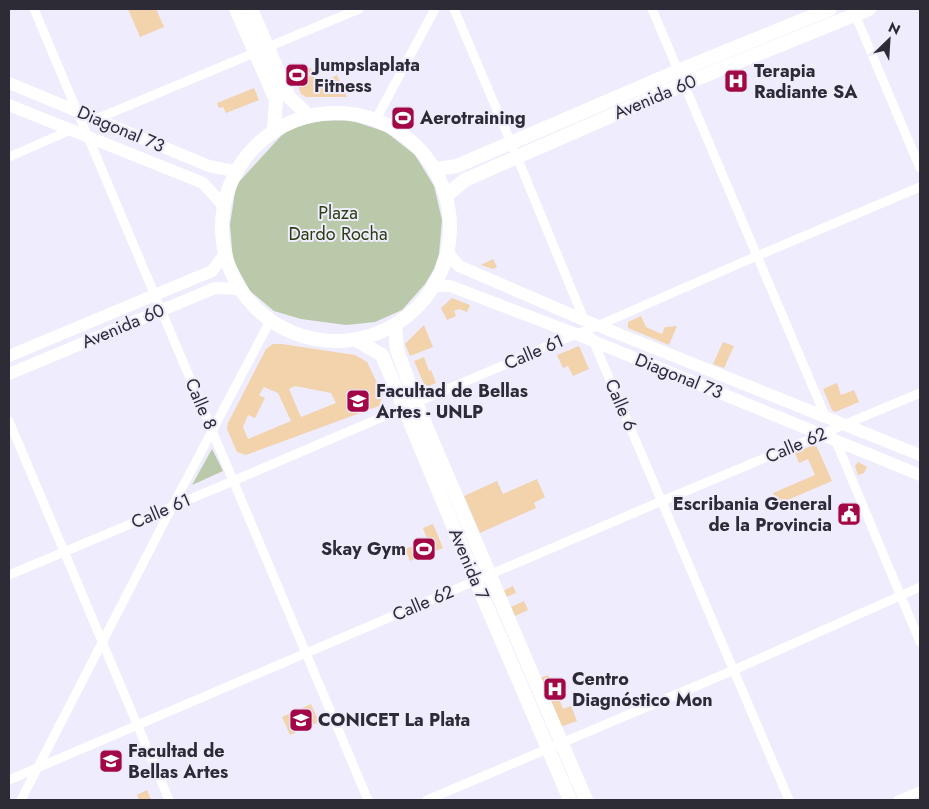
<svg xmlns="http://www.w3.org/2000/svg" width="929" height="809" viewBox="0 0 929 809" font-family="Jost,sans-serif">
<rect width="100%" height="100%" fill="#eeecfd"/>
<g fill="#bac9a9">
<path d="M350 120 386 132 415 155 434 186 442 220 439 254 434 269 425 284 402 310 375 322 346 325 301 319 274 311 250 291 233 260 230 225 235 192 238 183 281 136C302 119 326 121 350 120Z"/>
<path d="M212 449 223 471 192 485Z"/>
</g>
<g fill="#f2d3ac" fill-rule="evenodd">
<path d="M128 9H156L164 27 140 37Z"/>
<path d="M311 68 316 79 321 77 323 82 337 75 347 97H306L301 94 294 75Z"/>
<path d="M254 88 259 100 226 113 223 107 219 108 217 103Z"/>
<path d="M493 259 497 267 493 269 481 265Z"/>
<path d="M452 298 470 305 467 312 459 309 454 311 456 316 447 320 441 308Z"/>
<path d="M641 316 646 327 662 334 665 327 677 326 669 345 628 328V322Z"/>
<path d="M424 325 433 347 410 356 405 344Z"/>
<path d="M723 342 734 346 724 368 713 364Z"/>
<path d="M273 344H282L355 355 367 362 383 395 379 406 246 455 237 452 227 429 228 423 266 349ZM295 386 331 393 336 403 301 417 289 389ZM264 387 278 393 291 421 248 439 243 427 248 415 255 418 265 398 259 395Z"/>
<path d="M579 346 589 369 573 376 568 366 563 368 557 355Z"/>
<path d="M424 357 429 371 431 370 436 383 428 386 424 384 414 361Z"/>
<path d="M837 383 841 395 854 390 859 402 835 412 832 410 823 389Z"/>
<path d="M813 445 817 447 832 481 778 504 773 493 815 475 808 459 799 463 795 453Z"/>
<path d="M858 462 867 467 864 473 858 475 855 466Z"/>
<path d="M537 479 545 497 534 503 536 508 480 533 464 496 497 481 503 494Z"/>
<path d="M433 524 443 548 410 561 405 549 428 541 423 528Z"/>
<path d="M513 586 516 593 506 597 503 591Z"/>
<path d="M524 601 528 610 515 616 511 607Z"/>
<path d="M548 675 552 684 561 681 566 693 558 696 563 709 571 706 577 721 563 726 559 724 540 678Z"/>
<path d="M311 704 319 722 290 735 282 717Z"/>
<path d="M147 790 151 800H139L137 795Z"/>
</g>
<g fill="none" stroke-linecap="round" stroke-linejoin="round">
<g stroke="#fff" stroke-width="9">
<path d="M34 9 368 800"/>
<path d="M454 9 517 157 585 322"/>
<path d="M652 9 826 418"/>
<path d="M854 12 920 168"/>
<path d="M376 119 435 9"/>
<path d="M94 120 359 9"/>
<path d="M9 157 73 129"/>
<path d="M592 338 789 800"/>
<path d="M9 421 169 800"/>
<path d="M835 439 920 642"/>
<path d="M9 575 233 481 576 334 588 330 757 256 920 187"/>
<path d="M9 780 662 501 920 393"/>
<path d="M21 800 172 507 270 321"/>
<path d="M427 800 734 670 920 587"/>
<path d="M898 800 920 791"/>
</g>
<g stroke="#fff" stroke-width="12">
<path d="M9 83 209 166 234 171"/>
<path d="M9 105 203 183 222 204"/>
<path d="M448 253 459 266 584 320 920 455"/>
<path d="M435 286H450L576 334 920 475"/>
<path d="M9 356 212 271 224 255"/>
<path d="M9 374 215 288 239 289"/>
</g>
<g stroke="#fff" stroke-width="14">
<path d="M236 9 276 100 274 129"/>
<path d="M251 9 289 97 308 115"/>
<circle cx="336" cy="227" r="114"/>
<path d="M436 169 457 166 678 71 830 9"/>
<path d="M447 195 465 180 517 157 684 84 869 9"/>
<path d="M395 326 397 350 420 412 586 800"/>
<path d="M356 340 382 355 476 581 570 800"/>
</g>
</g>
<defs>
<g id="stadium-square" transform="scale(1.25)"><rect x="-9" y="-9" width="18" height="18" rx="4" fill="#a20846" stroke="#eeecfd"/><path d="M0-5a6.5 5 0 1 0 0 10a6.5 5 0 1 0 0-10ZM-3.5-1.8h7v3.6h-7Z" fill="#fff"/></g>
<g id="hospital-square" transform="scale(1.25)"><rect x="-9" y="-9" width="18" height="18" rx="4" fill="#a20846" stroke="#eeecfd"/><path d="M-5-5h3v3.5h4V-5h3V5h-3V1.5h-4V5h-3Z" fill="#fff"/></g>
<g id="university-square" transform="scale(1.25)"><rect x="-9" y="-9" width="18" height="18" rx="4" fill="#a20846" stroke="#eeecfd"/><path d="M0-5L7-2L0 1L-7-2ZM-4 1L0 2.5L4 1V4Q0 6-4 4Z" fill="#fff"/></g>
<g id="civic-square" transform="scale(1.25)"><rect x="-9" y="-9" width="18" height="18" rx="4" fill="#a20846" stroke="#eeecfd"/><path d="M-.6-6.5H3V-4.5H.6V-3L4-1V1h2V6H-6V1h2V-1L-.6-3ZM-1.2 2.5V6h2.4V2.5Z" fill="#fff"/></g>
</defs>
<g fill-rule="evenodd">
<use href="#stadium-square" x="297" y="75"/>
<use href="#hospital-square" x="736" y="81"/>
<use href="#stadium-square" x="403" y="118"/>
<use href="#university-square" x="358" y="401"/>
<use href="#civic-square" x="849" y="514"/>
<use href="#stadium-square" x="424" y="549"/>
<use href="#hospital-square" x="555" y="689"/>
<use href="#university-square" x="301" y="720"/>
<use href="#university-square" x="111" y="761"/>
</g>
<g text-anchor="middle" stroke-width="4" stroke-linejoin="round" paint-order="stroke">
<g font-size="18" font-weight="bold" fill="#2d2b36" stroke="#eeecfd" text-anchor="start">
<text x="314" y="71">Jumpslaplata<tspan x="314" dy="21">Fitness</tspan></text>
<text x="754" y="77">Terapia<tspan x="754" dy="21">Radiante SA</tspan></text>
<text x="420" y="124">Aerotraining</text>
<text x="376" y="397">Facultad de Bellas<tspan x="376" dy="21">Artes - UNLP</tspan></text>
<text x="832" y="510" text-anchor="end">Escribania General<tspan x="832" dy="21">de la Provincia</tspan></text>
<text x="406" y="555" text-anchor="end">Skay Gym</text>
<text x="572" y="685">Centro<tspan x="572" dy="21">Diagnóstico Mon</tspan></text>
<text x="318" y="726">CONICET La Plata</text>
<text x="128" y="757">Facultad de<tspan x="128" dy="21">Bellas Artes</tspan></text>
</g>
<g font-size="18" fill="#2d2b36" stroke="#eeecfd">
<text transform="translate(655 97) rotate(-23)" y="6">Avenida 60</text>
<text transform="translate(121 129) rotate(23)" y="6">Diagonal 73</text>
<text transform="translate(123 326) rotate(-23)" y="6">Avenida 60</text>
<text transform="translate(534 352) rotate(-23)" y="6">Calle 61</text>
<text transform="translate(679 376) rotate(22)" y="6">Diagonal 73</text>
<text transform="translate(201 404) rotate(67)" y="6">Calle 8</text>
<text transform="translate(621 405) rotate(67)" y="6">Calle 6</text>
<text transform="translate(796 445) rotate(-23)" y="6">Calle 62</text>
<text transform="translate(161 511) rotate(-23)" y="6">Calle 61</text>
<text transform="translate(469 564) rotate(67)" y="6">Avenida 7</text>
<text transform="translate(423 603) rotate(-23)" y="6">Calle 62</text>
</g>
<g font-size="18" fill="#2c3e0f" stroke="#eeecfd">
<text x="338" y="219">Plaza<tspan x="338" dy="21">Dardo Rocha</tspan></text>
</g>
</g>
<rect width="929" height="809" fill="none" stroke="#2d2b36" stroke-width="20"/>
<g transform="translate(889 40) rotate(25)" stroke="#eeecfd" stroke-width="4" paint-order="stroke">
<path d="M0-4L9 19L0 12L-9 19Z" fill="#2d2b36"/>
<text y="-8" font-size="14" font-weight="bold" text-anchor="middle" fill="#2d2b36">N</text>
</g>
</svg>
